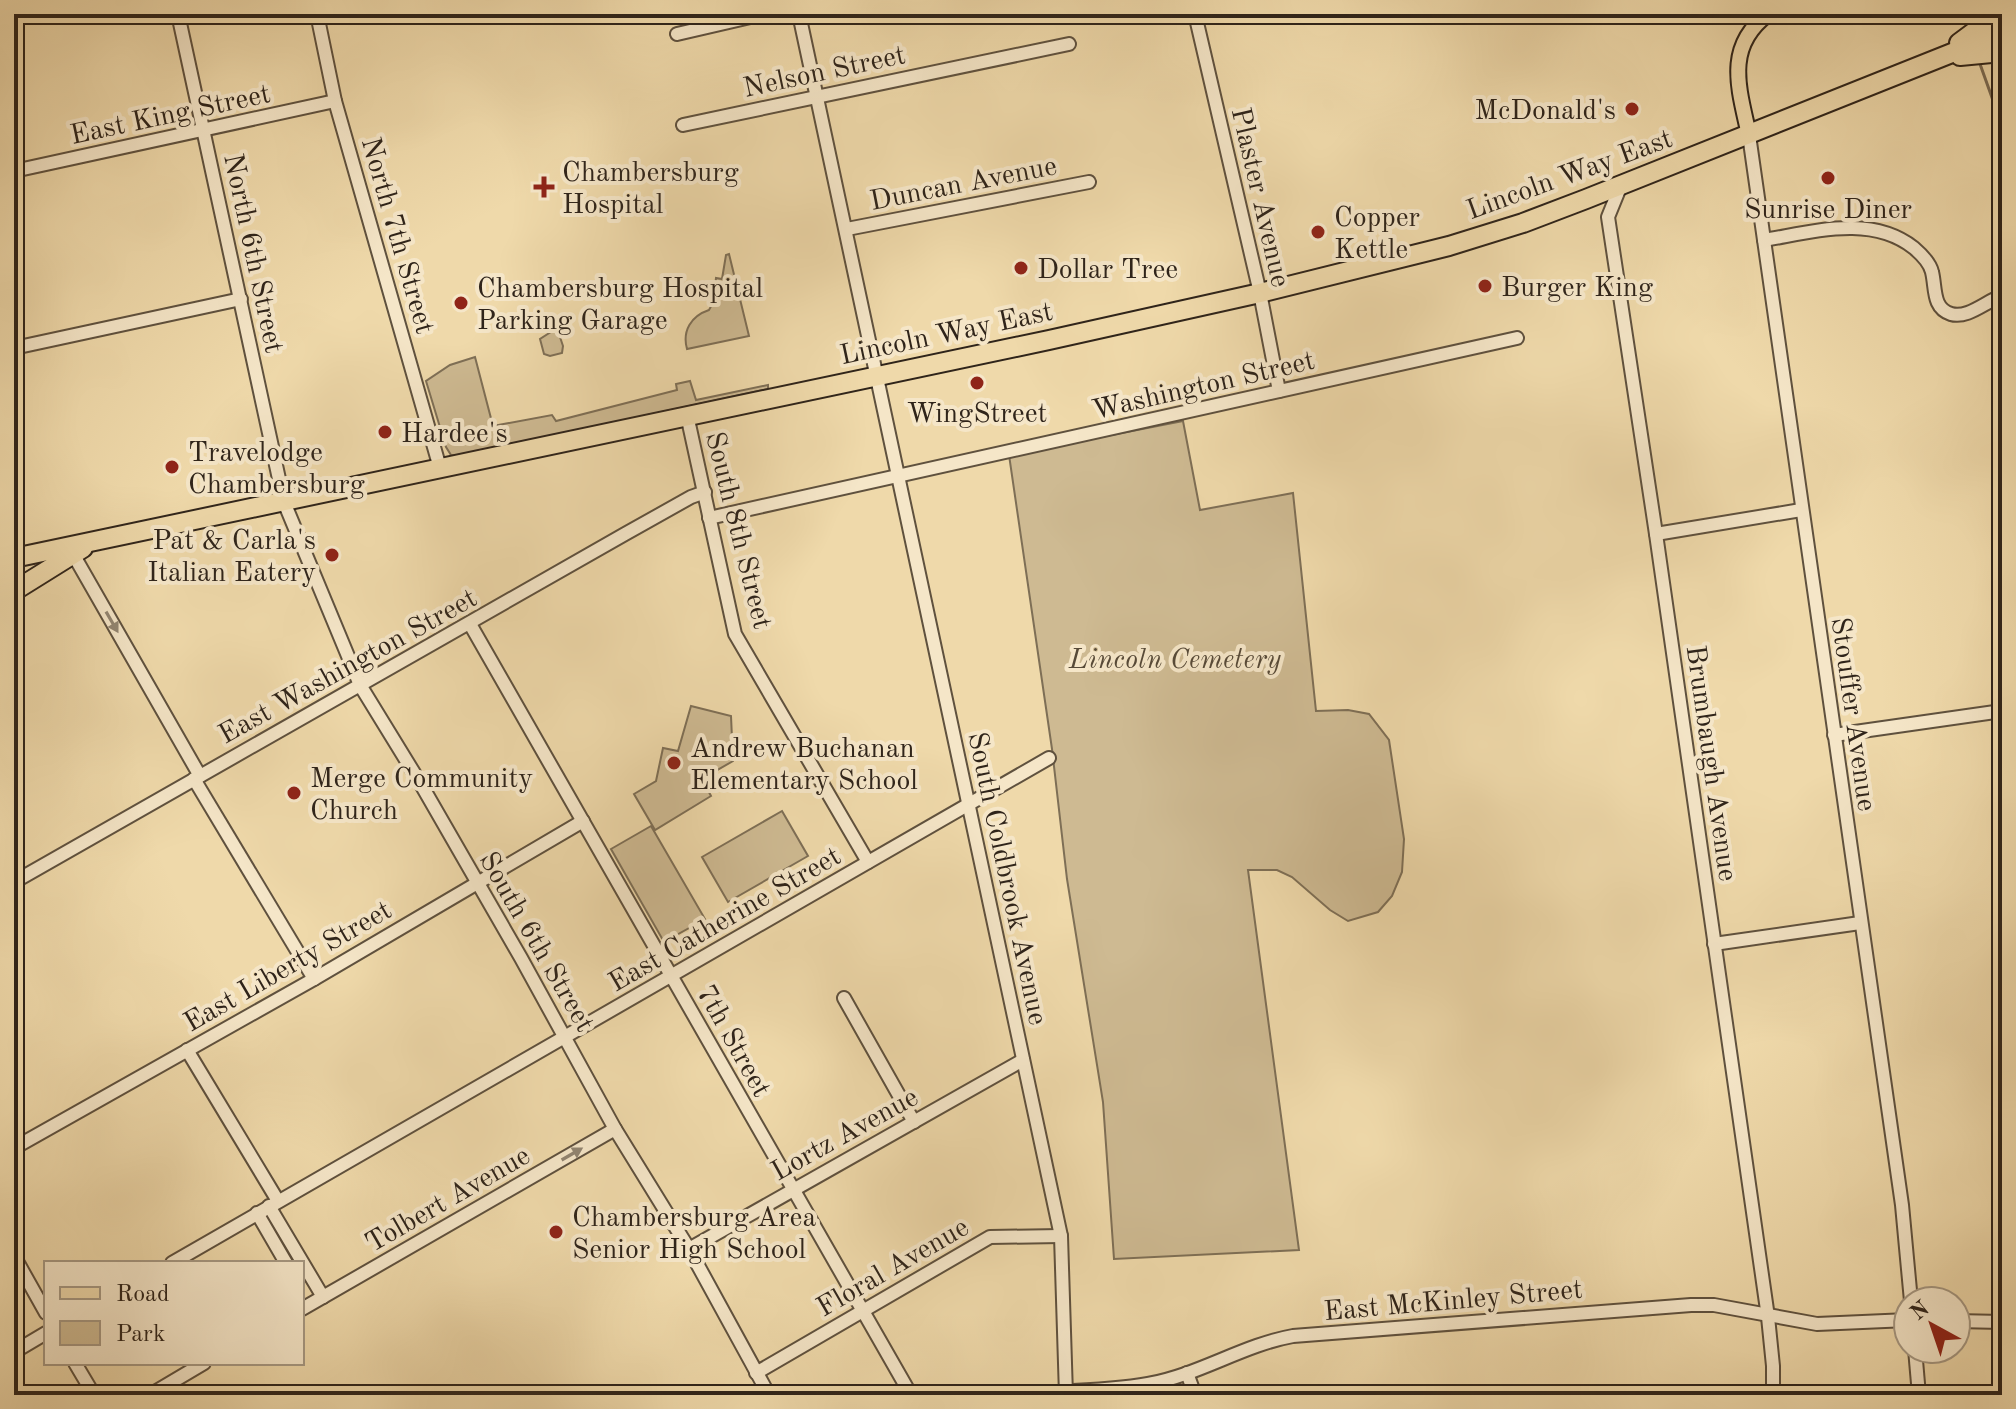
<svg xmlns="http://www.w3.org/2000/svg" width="2016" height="1409" viewBox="0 0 2016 1409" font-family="'Old Standard TT',serif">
<rect width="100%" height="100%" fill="#efd9aa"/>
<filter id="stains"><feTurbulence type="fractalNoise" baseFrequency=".0025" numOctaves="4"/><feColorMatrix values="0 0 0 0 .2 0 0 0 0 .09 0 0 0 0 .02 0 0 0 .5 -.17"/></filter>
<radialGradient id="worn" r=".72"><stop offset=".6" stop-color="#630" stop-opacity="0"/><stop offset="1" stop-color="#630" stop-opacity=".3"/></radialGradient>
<g fill="#ceba92" stroke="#7e6f56" stroke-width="2">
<path d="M729 254 749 336 687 349C682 331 691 316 709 310L713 303 716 278 722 279 726 255Z"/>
<path d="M554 330 558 331 563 346 562 353 550 356 544 354 540 339Z"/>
<path d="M475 357 493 426 552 415 556 421 677 390 676 384 690 381 696 400 768 385V389L458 456 451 455 446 447 426 381 450 365Z"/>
<path d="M1183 421 1200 510 1293 493 1316 711 1348 710 1369 714 1389 740 1404 839 1402 872 1392 896 1378 912 1348 921 1330 910 1292 877 1277 870H1248L1299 1250 1114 1259 1103 1102 1067 879 1052 749 1009 455Z"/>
<path d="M691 706 731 716 733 761 702 779 711 796 655 830 634 794 656 781 663 748 678 751Z"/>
<path d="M782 811 808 856 728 902 702 857Z"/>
<path d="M651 826 705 919 664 942 611 849Z"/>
</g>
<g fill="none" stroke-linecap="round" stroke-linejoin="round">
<g stroke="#7b6b53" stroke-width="3">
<path d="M1961 14 1963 21"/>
<path d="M1980 64 1995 106 2002 113"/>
</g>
<g stroke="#5f513e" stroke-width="16">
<g id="minor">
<path d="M178 14 284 502 360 685 422 786 521 958 615 1129 689 1249 769 1395"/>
<path d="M317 14 335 101 440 468"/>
<path d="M799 14 1061 1236 1066 1395"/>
<path d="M1195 14 1260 293 1279 391"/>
<path d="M677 34 763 14"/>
<path d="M683 125 1069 44"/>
<path d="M1749 135 1902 1205 1911 1301"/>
<path d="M14 171 335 101"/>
<path d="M1621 185 1608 217 1656 534 1768 1317 1773 1366V1395"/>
<path d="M847 229 1089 182"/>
<path d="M1764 240C1813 232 1871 214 1914 248 1921 254 1930 263 1932 272 1936 288 1932 308 1951 314 1968 319 1986 301 2002 296"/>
<path d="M14 348 241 299"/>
<path d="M687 415 735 634 868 862"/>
<path d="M709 518 1517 338"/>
<path d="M1656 534 1801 510"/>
<path d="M73 554 200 776"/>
<path d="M470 624 911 1395"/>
<path d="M1834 735 2002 711"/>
<path d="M194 779 314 979"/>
<path d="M14 882 625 534 691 497 705 492"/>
<path d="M1714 944 1860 923"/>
<path d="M844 998 914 1122"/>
<path d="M187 1050 278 1201"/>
<path d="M14 1148 314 979 583 821"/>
<path d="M269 1206 323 1297"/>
<path d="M257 1213 286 1263"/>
<path d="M689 1249 1023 1060"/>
<path d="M14 1256 46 1313"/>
<path d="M172 1263 1049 758"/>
<path d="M302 1309 615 1129"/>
<path d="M1956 1321 2002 1322"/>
<path d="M1915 1349 1919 1395"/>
<path d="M14 1352 46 1333"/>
<path d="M75 1363 94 1395"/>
<path d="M756 1373 990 1237 1061 1236"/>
<path d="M1187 1373 1195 1395"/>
<path d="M150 1395 204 1363"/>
<path d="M1008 1395C1054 1391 1103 1392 1148 1384 1199 1375 1243 1345 1293 1336L1691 1305H1714L1817 1324 1908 1320"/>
</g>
</g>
<g stroke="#2f241a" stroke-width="18">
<path id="major" d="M1749 135C1739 89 1724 47 1768 14"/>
</g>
<g stroke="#2f241a" stroke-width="22">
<g id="highway">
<path d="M1959 43 1998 14"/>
<path d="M1960 56 2002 52"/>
<path d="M14 558 1049 340 1260 293 1449 246 1523 223 1586 199 2002 33"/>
<path d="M14 591 83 548"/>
</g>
</g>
<use href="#minor" stroke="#f5e6c8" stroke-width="12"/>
<use href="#major" stroke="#efd9aa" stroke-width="14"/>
<use href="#highway" stroke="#efd9aa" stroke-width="18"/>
</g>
<defs><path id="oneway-solid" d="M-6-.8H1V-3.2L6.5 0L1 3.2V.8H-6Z" transform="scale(2)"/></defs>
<g fill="#928571">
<use href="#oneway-solid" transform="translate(112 622) rotate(60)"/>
<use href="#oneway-solid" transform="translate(572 1154) rotate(-30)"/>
</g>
<g fill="#8f2418" stroke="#f5e6c8" stroke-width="3">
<circle cx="1632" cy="109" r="8"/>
<circle cx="1828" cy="178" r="8"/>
<path d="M540 175h8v8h8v8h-8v8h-8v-8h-8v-8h8z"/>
<circle cx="1318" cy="232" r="8"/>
<circle cx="1021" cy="268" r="8"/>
<circle cx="1485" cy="286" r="8"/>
<circle cx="461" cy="303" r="8"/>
<circle cx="977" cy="383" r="8"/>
<circle cx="385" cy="432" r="8"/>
<circle cx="172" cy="467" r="8"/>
<circle cx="332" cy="555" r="8"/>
<circle cx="674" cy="763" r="8"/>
<circle cx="294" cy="793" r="8"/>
<circle cx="556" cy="1232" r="8"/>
</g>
<g text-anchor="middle" stroke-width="8" stroke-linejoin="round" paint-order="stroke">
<g font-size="28" fill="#2f241a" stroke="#f5e6c8">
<text transform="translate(824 70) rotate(-12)" y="10">Nelson Street</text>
<text transform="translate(170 113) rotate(-12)" y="10">East King Street</text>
<text transform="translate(1569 173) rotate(-20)" y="10">Lincoln Way East</text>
<text transform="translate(963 182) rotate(-11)" y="10">Duncan Avenue</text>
<text transform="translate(1262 197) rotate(77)" y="10">Plaster Avenue</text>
<text transform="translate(399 235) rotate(74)" y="10">North 7th Street</text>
<text transform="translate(255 253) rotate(78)" y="10">North 6th Street</text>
<text transform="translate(946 332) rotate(-12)" y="10">Lincoln Way East</text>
<text transform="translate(1203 384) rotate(-13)" y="10">Washington Street</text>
<text transform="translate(740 530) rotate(76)" y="10">South 8th Street</text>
<text transform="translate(347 665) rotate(-29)" y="10">East Washington Street</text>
<text transform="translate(1855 714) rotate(82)" y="10">Stouffer Avenue</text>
<text transform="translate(1713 763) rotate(82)" y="10">Brumbaugh Avenue</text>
<text transform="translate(1009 878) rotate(78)" y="10">South Coldbrook Avenue</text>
<text transform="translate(724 918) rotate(-30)" y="10">East Catherine Street</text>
<text transform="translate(538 941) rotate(60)" y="10">South 6th Street</text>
<text transform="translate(287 965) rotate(-30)" y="10">East Liberty Street</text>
<text transform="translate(735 1040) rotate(61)" y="10">7th Street</text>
<text transform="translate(844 1133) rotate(-29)" y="10">Lortz Avenue</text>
<text transform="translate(447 1198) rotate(-30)" y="10">Tolbert Avenue</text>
<text transform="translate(892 1266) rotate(-30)" y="10">Floral Avenue</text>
<text transform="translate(1453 1299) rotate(-5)" y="10">East McKinley Street</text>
</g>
<g font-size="28" fill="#2f241a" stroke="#f5e6c8" text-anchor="start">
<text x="1616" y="119" text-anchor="end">McDonald's</text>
<text x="562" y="181">Chambersburg<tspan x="562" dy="32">Hospital</tspan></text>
<text x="1828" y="218" text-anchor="middle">Sunrise Diner</text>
<text x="1334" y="226">Copper<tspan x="1334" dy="32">Kettle</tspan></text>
<text x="1037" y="278">Dollar Tree</text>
<text x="1501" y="296">Burger King</text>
<text x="477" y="297">Chambersburg Hospital<tspan x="477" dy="32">Parking Garage</tspan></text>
<text x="977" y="422" text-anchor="middle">WingStreet</text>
<text x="401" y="442">Hardee's</text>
<text x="188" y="461">Travelodge<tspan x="188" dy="32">Chambersburg</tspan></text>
<text x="316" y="549" text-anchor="end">Pat &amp; Carla's<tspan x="316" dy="32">Italian Eatery</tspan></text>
<text x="690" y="757">Andrew Buchanan<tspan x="690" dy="32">Elementary School</tspan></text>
<text x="310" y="787">Merge Community<tspan x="310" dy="32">Church</tspan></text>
<text x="572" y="1226">Chambersburg Area<tspan x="572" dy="32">Senior High School</tspan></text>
</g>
<g font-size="28" font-style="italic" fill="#574a38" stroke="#f5e6c8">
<text x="1175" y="668">Lincoln Cemetery</text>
</g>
</g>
<rect width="2016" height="1409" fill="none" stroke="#efd9aa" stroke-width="48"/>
<rect x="16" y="16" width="1984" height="1377" fill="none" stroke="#2f241a" stroke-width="4"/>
<rect x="24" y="24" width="1968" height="1361" fill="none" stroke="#2f241a" stroke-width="2"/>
<rect x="44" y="1261" width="260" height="104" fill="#f5e6c8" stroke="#a69882" stroke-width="2"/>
<rect x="60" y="1287" width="40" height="12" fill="#efd9aa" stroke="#a69882" stroke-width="2"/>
<text x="116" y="1301" font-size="24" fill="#2f241a">Road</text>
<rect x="60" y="1321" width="40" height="24" fill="#ceba92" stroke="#a69882" stroke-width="2"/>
<text x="116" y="1341" font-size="24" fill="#2f241a">Park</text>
<g transform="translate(1932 1325) rotate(320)"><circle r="38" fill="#f5e6c8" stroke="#a69882" stroke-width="2"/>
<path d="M0-6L14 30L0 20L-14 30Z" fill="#8f2418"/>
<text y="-12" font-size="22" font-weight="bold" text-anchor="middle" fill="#2f241a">N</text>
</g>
<rect width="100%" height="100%" filter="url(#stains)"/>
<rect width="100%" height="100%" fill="url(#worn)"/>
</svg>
